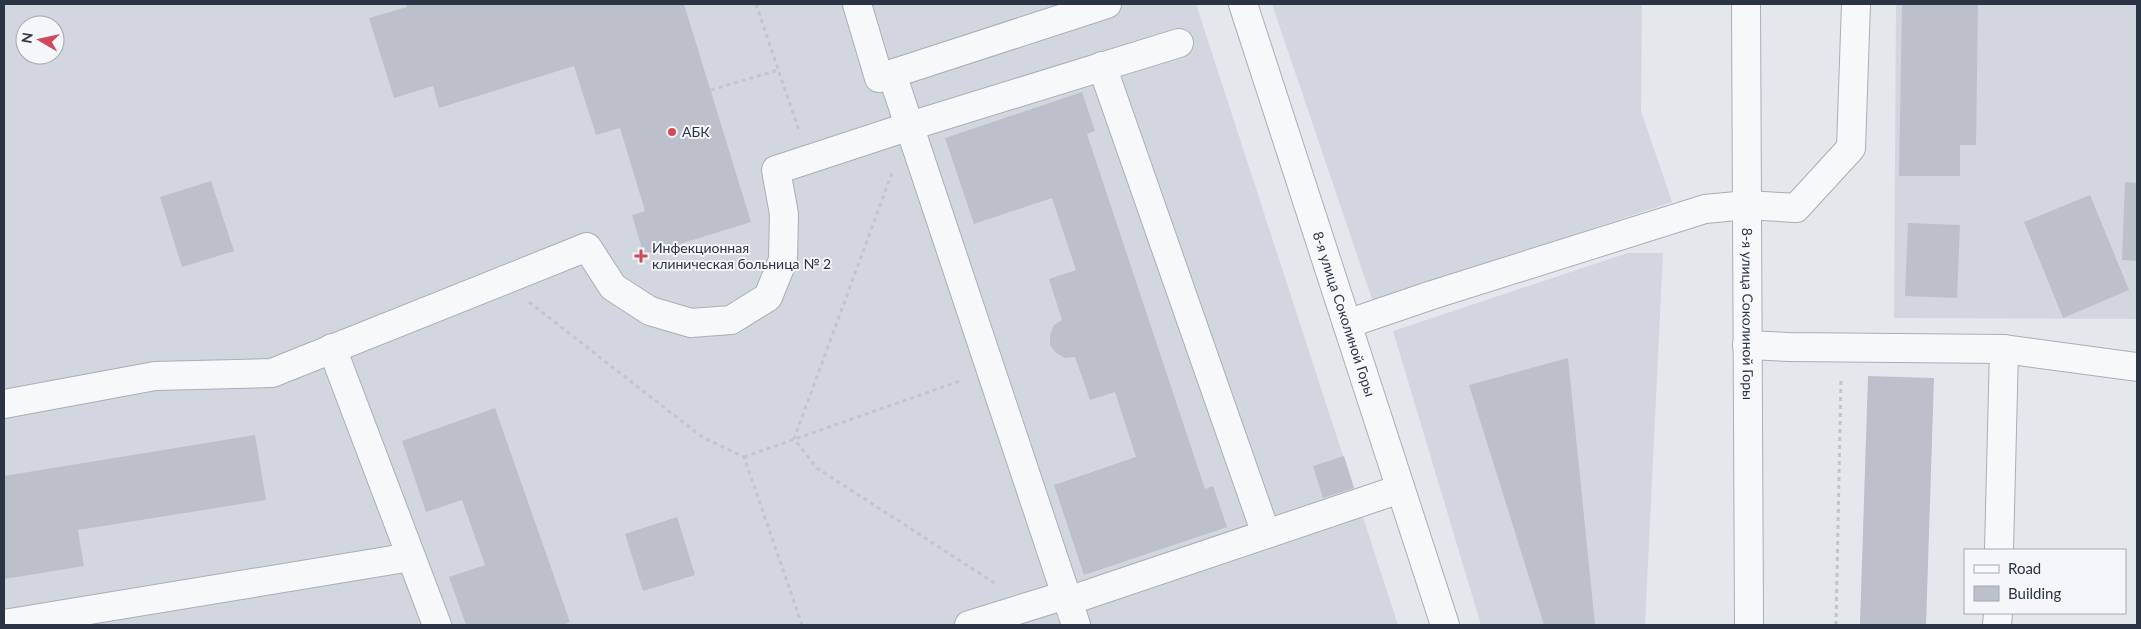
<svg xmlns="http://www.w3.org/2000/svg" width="2141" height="629" viewBox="0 0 2141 629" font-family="Lato,sans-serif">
<rect width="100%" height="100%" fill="#e4e7ec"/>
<g fill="#d2d6de" fill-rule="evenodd">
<path d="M4 4H1196L1398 625H4ZM25 25H55V55H25Z"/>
<path d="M1272 4H1642L1641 111 1672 202 1373 302Z"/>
<path d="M1896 4H2137V319L1894 318Z"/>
<path d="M1628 253H1663L1645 625H1481L1393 331Z"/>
</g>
<g fill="#bbc0ca">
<path d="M406 4H684L751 222 644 255 632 215 645 211 620 128 596 135 574 66 439 108 433 86 394 98 369 18 407 7Z"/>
<path d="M1902 4H1978L1976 145H1960V176H1899Z"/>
<path d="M1082 92 1095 131 1087 134 1205 489 1213 486 1227 527 1084 575 1054 485 1136 457 1115 392 1090 400 1075 357 1065 358 1056 353 1050 345V335L1054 325 1062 320 1049 279 1076 270 1052 198 974 224 945 138Z"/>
<path d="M211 181 234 251 182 267 160 197Z"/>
<path d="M2125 182 2137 183V261L2122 260Z"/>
<path d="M2090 195 2129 290 2063 318 2024 222Z"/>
<path d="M1908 223 1960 225 1957 298 1905 296Z"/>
<path d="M1568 358 1595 625H1544L1469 385Z"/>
<path d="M1868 376 1934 378 1926 625H1860Z"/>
<path d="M495 408 570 622 562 625H466L449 577 485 565 462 500 426 512 402 441Z"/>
<path d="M255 435 266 500 78 530 84 566 4 579V476Z"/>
<path d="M1344 456 1354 488 1323 498 1313 466Z"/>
<path d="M677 517 695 575 643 591 625 534Z"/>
</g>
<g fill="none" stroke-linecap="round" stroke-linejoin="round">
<g stroke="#a9aeb7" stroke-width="30">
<g id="minor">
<path d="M857 4 879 78 1107 4"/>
<path id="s1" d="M1243 4 1445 625"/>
<path id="s2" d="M1746 4 1749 625"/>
<path d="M1102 66 1266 534"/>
<path d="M892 74 1068 601 1400 489"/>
<path d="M1347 324 1432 295 1705 209 1747 205 1796 208 1851 148 1856 4"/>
<path d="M1747 345 1789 347 2004 349 2137 367"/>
<path d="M332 348 437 625"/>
<path d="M4 404 155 376 272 373 587 247 613 287 650 311 691 323 731 320 768 297 783 260 784 214 776 170 910 126 1179 43"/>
<path d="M1999 550 2004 349"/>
<path d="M1068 601 1076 625"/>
<path d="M4 624 411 557"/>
<path d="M969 625 1066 595"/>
<path d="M1997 625 1998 613"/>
</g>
</g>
<g stroke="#c2c5cb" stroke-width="3" stroke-dasharray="4 4" stroke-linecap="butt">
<path d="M756 4 799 131"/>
<path d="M711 90 778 70"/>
<path d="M892 173 794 439 817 468 996 584"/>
<path d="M529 302 702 437 744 457 802 625"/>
<path d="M744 457 963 380"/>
<path d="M1836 625 1841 378"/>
</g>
<use href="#minor" stroke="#f7f8fa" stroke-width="28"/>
</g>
<g fill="#d1495b" stroke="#f4f6f9" stroke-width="2">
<circle cx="672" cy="132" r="5"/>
<path d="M638.5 248.5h5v5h5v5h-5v5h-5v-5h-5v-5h5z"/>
</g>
<g text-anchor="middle" stroke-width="4" stroke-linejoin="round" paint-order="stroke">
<g font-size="14" fill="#2b3445" stroke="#f4f6f9" text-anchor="start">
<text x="682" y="137">АБК</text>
<text x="652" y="253">Инфекционная<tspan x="652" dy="16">клиническая больница № 2</tspan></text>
</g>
<g font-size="14" fill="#2b3445" stroke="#f4f6f9">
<text dy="5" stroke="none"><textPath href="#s1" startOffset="326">8-я улица Соколиной Горы</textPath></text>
<text dy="5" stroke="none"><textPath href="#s2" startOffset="310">8-я улица Соколиной Горы</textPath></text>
</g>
</g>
<rect width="2141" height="629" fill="none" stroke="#2b3445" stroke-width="10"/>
<rect x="1964" y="549" width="162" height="65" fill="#f4f6f9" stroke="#a4a8b1"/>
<rect x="1974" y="565" width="25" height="8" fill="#f7f8fa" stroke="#a4a8b1"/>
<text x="2008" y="574" font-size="15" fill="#2b3445">Road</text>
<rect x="1974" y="586" width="25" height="15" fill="#bbc0ca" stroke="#a4a8b1"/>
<text x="2008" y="599" font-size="15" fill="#2b3445">Building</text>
<g transform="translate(40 40) rotate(279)"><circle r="24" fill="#f4f6f9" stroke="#a4a8b1"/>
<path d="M0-4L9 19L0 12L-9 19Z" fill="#d1495b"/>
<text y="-8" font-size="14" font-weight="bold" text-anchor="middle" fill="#2b3445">N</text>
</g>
</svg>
